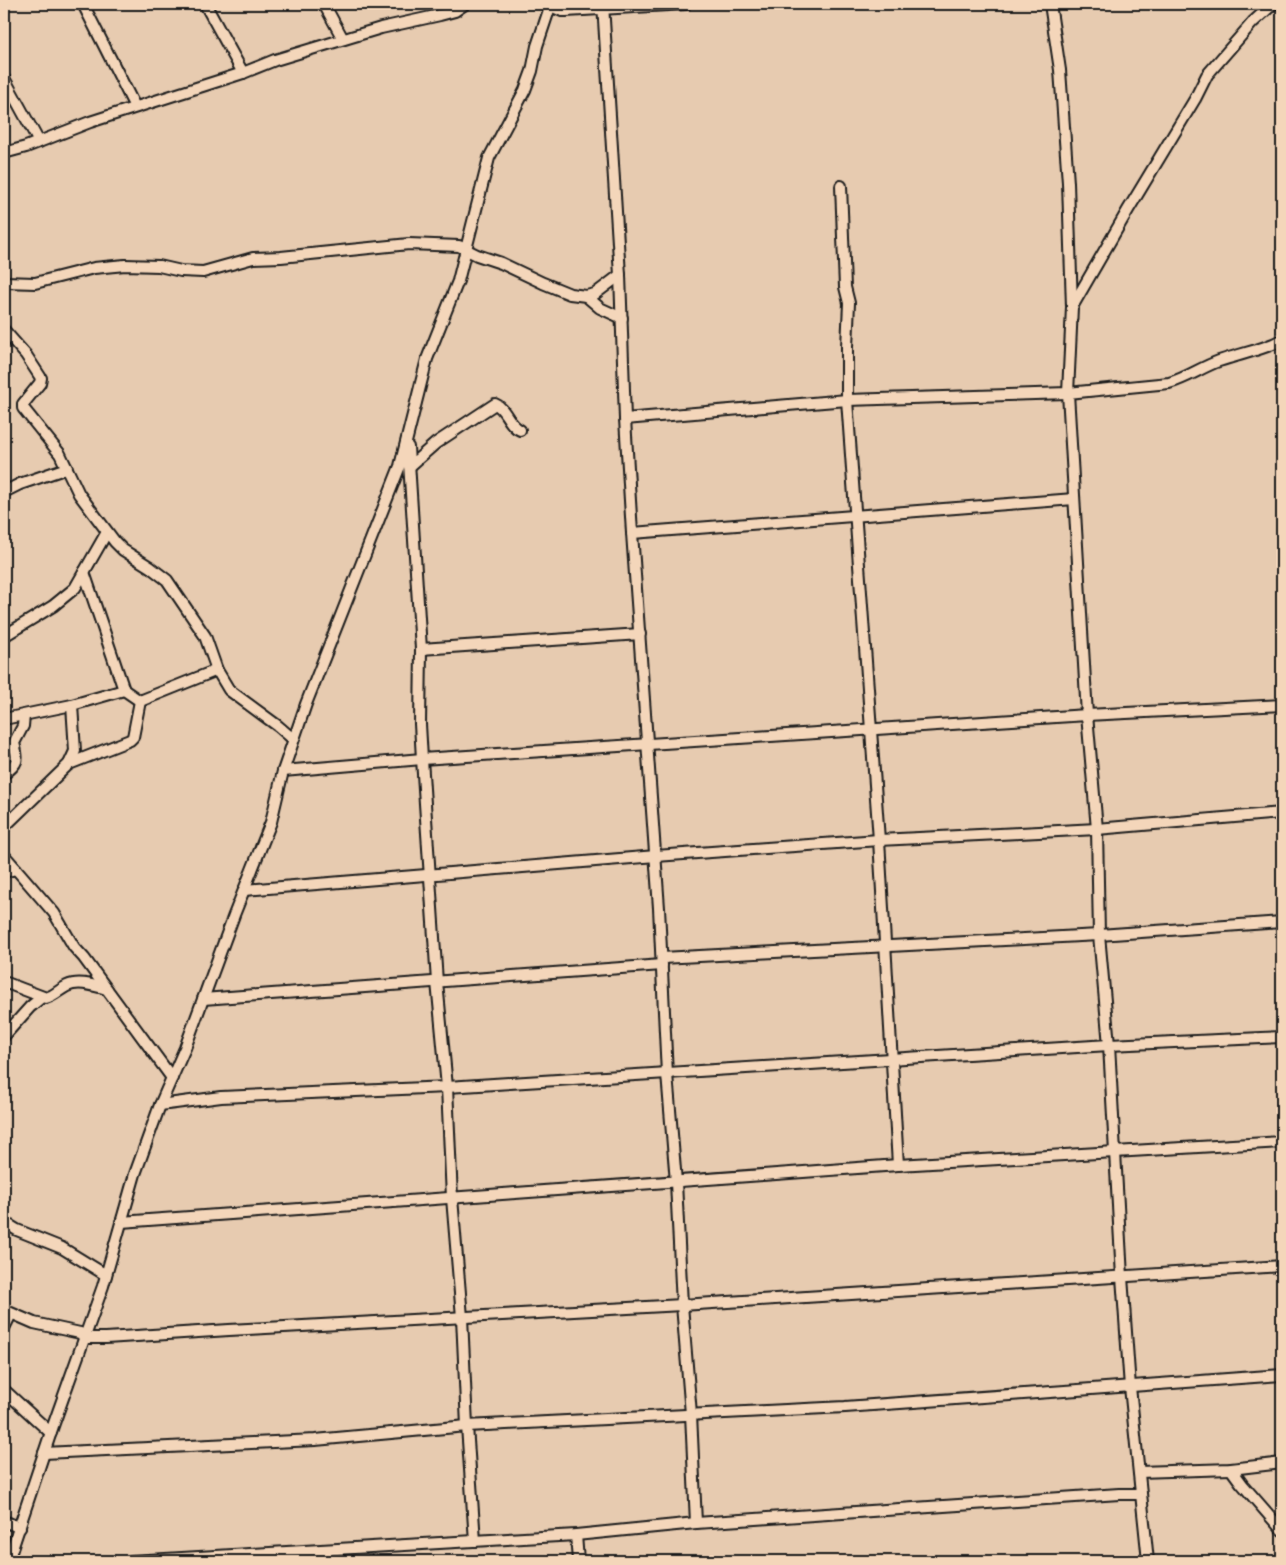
<svg xmlns="http://www.w3.org/2000/svg" width="1286" height="1565" viewBox="0 0 1286 1565" font-family="Dekko,sans-serif">
<rect width="100%" height="100%" fill="#e7cbb0"/>
<filter id="ink" filterUnits="userSpaceOnUse"><feTurbulence type="fractalNoise" baseFrequency=".02" numOctaves="2"/><feDisplacementMap in="SourceGraphic" scale="10" xChannelSelector="R" yChannelSelector="G"/><feConvolveMatrix kernelMatrix="1 2 1 2 8 2 1 2 1" color-interpolation-filters="sRGB"/></filter>
<g filter="url(#ink)">
<g fill="none" stroke-linecap="round" stroke-linejoin="round">
<g stroke="#1c1c1c" stroke-width="14">
<g id="minor">
<path d="M83 4 135 107"/>
<path d="M205 4 243 73"/>
<path d="M324 4 343 39"/>
<path d="M546 4 562 11H566L686 4"/>
<path d="M603 4 620 275 625 419 632 533 659 908 667 1074 676 1182 682 1305 691 1414 696 1523"/>
<path d="M1050 4 1060 70 1068 183 1072 307 1068 393 1087 715 1097 829 1099 935 1109 1045 1122 1277 1130 1387 1148 1561"/>
<path d="M4 78 39 142"/>
<path d="M4 153 26 147 90 122 243 73 275 60 381 28 440 15 455 11 465 4"/>
<path d="M841 186 845 287 849 303 847 347V400L879 840 898 1165"/>
<path d="M4 282 35 283 94 268 125 265 159 266 181 271 203 272 253 258 281 257 409 244 459 246 477 255 501 263 543 283 570 294 586 296 595 294 620 275"/>
<path d="M586 296 600 308 622 318"/>
<path d="M1072 307 1128 210 1195 99 1207 75 1253 22 1273 4"/>
<path d="M4 330 26 355 41 378 40 383 23 404V408L60 454 79 494 115 542 123 550 150 567 167 580 205 636 217 670 229 690 278 726 293 739"/>
<path d="M625 419 847 400 1068 393 1169 383C1187 378 1202 367 1219 361 1240 354 1262 350 1282 340"/>
<path d="M408 447 421 649 420 724 422 759 437 982 447 1087 452 1198 462 1317 467 1426 475 1541"/>
<path d="M410 466 436 443 495 404C506 408 508 425 520 430"/>
<path d="M4 492 20 484 67 468"/>
<path d="M632 533 1074 499"/>
<path d="M84 572 124 690 140 701 217 670"/>
<path d="M4 636 53 606 75 588 107 532"/>
<path d="M421 649 640 634"/>
<path d="M4 719 72 705 124 690"/>
<path d="M69 764 130 740 133 737 140 701"/>
<path d="M283 771 422 759 1087 715 1282 705"/>
<path d="M4 774C18 763 19 761 14 743L23 726 24 715"/>
<path d="M4 827 69 764 75 751 72 705"/>
<path d="M4 855 54 913 74 947 84 958 172 1078"/>
<path d="M4 872 16 869"/>
<path d="M244 890 656 856 879 840 1097 829 1282 813"/>
<path d="M662 958 1099 935 1282 922"/>
<path d="M4 982 46 998C54 996 59 990 67 986 79 980 95 986 107 989"/>
<path d="M203 999 662 965"/>
<path d="M4 1036 30 1007 42 997"/>
<path d="M160 1105 221 1097 447 1087 1109 1045 1282 1037"/>
<path d="M4 1222 17 1230 62 1248 106 1275"/>
<path d="M121 1222 898 1165 1282 1142"/>
<path d="M4 1310 34 1323 80 1333 85 1338H106L229 1330 682 1305 1282 1266"/>
<path d="M4 1328 11 1314"/>
<path d="M4 1390 51 1433"/>
<path d="M44 1453 315 1440 467 1426 845 1407 1282 1375"/>
<path d="M1231 1469 1242 1484 1282 1530"/>
<path d="M1139 1472 1231 1469 1282 1463"/>
<path d="M4 1521 20 1528"/>
<path d="M576 1535 578 1561"/>
<path d="M327 1550 328 1561"/>
<path d="M8 1561 53 1426 103 1286 135 1174 160 1105 185 1048 234 915 271 822 283 771 306 704 400 466 427 359 458 281 489 158 525 90 532 71 537 46 551 4"/>
<path d="M131 1561 576 1535 696 1523 1119 1494H1141"/>
</g>
</g>
<use href="#minor" stroke="#f4d6ba" stroke-width="10"/>
</g>
</g>
<rect width="1286" height="1565" fill="none" stroke="#f4d6ba" stroke-width="20"/>
<rect x="10" y="10" width="1266" height="1545" fill="none" stroke="#1c1c1c" stroke-width="2" filter="url(#ink)"/>
</svg>
